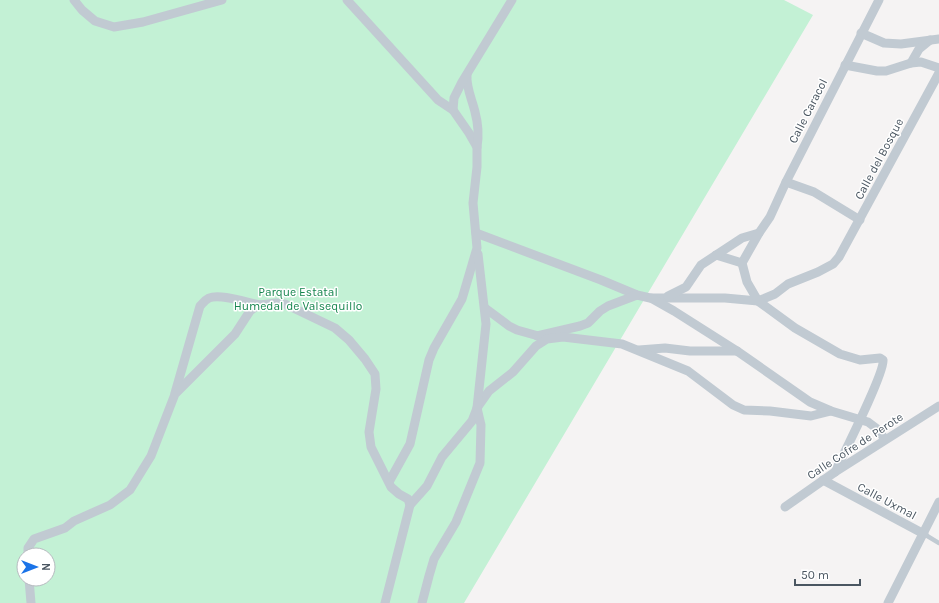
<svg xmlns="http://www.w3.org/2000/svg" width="939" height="603" viewBox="0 0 939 603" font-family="Karla,sans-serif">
<rect width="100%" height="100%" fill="#f5f3f3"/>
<path fill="#c3f1d5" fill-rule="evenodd" d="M0 0H784L813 15 464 603H0ZM24 555H48V579H24Z"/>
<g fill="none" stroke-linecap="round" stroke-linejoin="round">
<path stroke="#c1cad2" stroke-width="4.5" d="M924 534 939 543"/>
<g stroke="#c1cad2" stroke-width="9">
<path d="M74 0 82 10 95 21 114 27 143 22 222 0"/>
<path d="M347 0 438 100 453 110 469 133 477 147V167L473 203 477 248 462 299 434 348 429 360 410 444 389 482"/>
<path d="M861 33 884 43 901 44 939 39"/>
<path d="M911 63 919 49 930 40"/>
<path d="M845 65 877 71H886L911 63 921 62 939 68"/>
<path d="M467 75C466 88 472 99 475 112 478 123 479 135 477 147"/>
<path d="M453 110 454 98 462 82 512 0"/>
<path d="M786 182 814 192 860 220"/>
<path d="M476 233 601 280 637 295 650 298H725L758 301 775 294 788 284 818 272 833 264 839 257 939 73"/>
<path d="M716 255 742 263"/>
<path d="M668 296 686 287 701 265 742 238 759 233"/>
<path d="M651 298 674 311 737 351 810 402 831 411 868 422 876 428 885 439"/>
<path d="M485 308 509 326 517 330 542 337"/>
<path d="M537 336 580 326 588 323 600 311 608 306 637 295"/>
<path d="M639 350 665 348 690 351H737"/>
<path d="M175 393 200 306C203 303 205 300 209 298 220 293 248 303 260 305"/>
<path d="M835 472C843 455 885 372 883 360L880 358 860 360 840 354 795 328 758 301 747 282 742 263 759 233 770 217 786 182 879 0"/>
<path d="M823 480 924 534"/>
<path d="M410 505 427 486 442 457 472 421 477 408 489 391 513 372 536 346 547 339 563 337 622 344 688 371 733 405 744 410 770 411 811 416 831 411"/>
<path d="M785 507 835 472 939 406"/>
<path d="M28 555V548L34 539 65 528 74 521 110 505 130 490 151 456 175 394 235 334 250 311 254 308 260 305 276 303 285 304 335 328 349 340 365 359 375 374 376 389 369 432 371 447 391 487 399 494 408 499 410 505 385 603"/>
<path d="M29 579 31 603"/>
<path d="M422 603 429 576 434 559 456 522 480 463 481 425 477 408 486 324 478 254"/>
<path d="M888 603 939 502"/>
</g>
</g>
<g text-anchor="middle" stroke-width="3" stroke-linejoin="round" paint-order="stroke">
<g font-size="12" fill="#4a5661" stroke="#fff">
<text transform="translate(808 111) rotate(-63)" y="4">Calle Caracol</text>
<text transform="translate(879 159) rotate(-62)" y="4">Calle del Bosque</text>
<text transform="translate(855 446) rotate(-33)" y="4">Calle Cofre de Perote</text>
<text transform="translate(887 501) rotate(28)" y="4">Calle Uxmal</text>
</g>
<g font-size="12" fill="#17864f" stroke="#fff">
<text x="298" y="296">Parque Estatal<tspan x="298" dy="14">Humedal de Valsequillo</tspan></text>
</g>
</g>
<g transform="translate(36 567) rotate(90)"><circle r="19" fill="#ffffff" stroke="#b7bbc0"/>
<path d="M0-3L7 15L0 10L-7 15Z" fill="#1a73e8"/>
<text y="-6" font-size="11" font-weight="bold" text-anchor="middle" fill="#4a5661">N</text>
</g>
<path d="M795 579v6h65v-6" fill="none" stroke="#4a5661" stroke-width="2"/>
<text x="801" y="579" font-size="12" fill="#4a5661" stroke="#ffffff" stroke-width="3" paint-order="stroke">50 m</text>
</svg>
